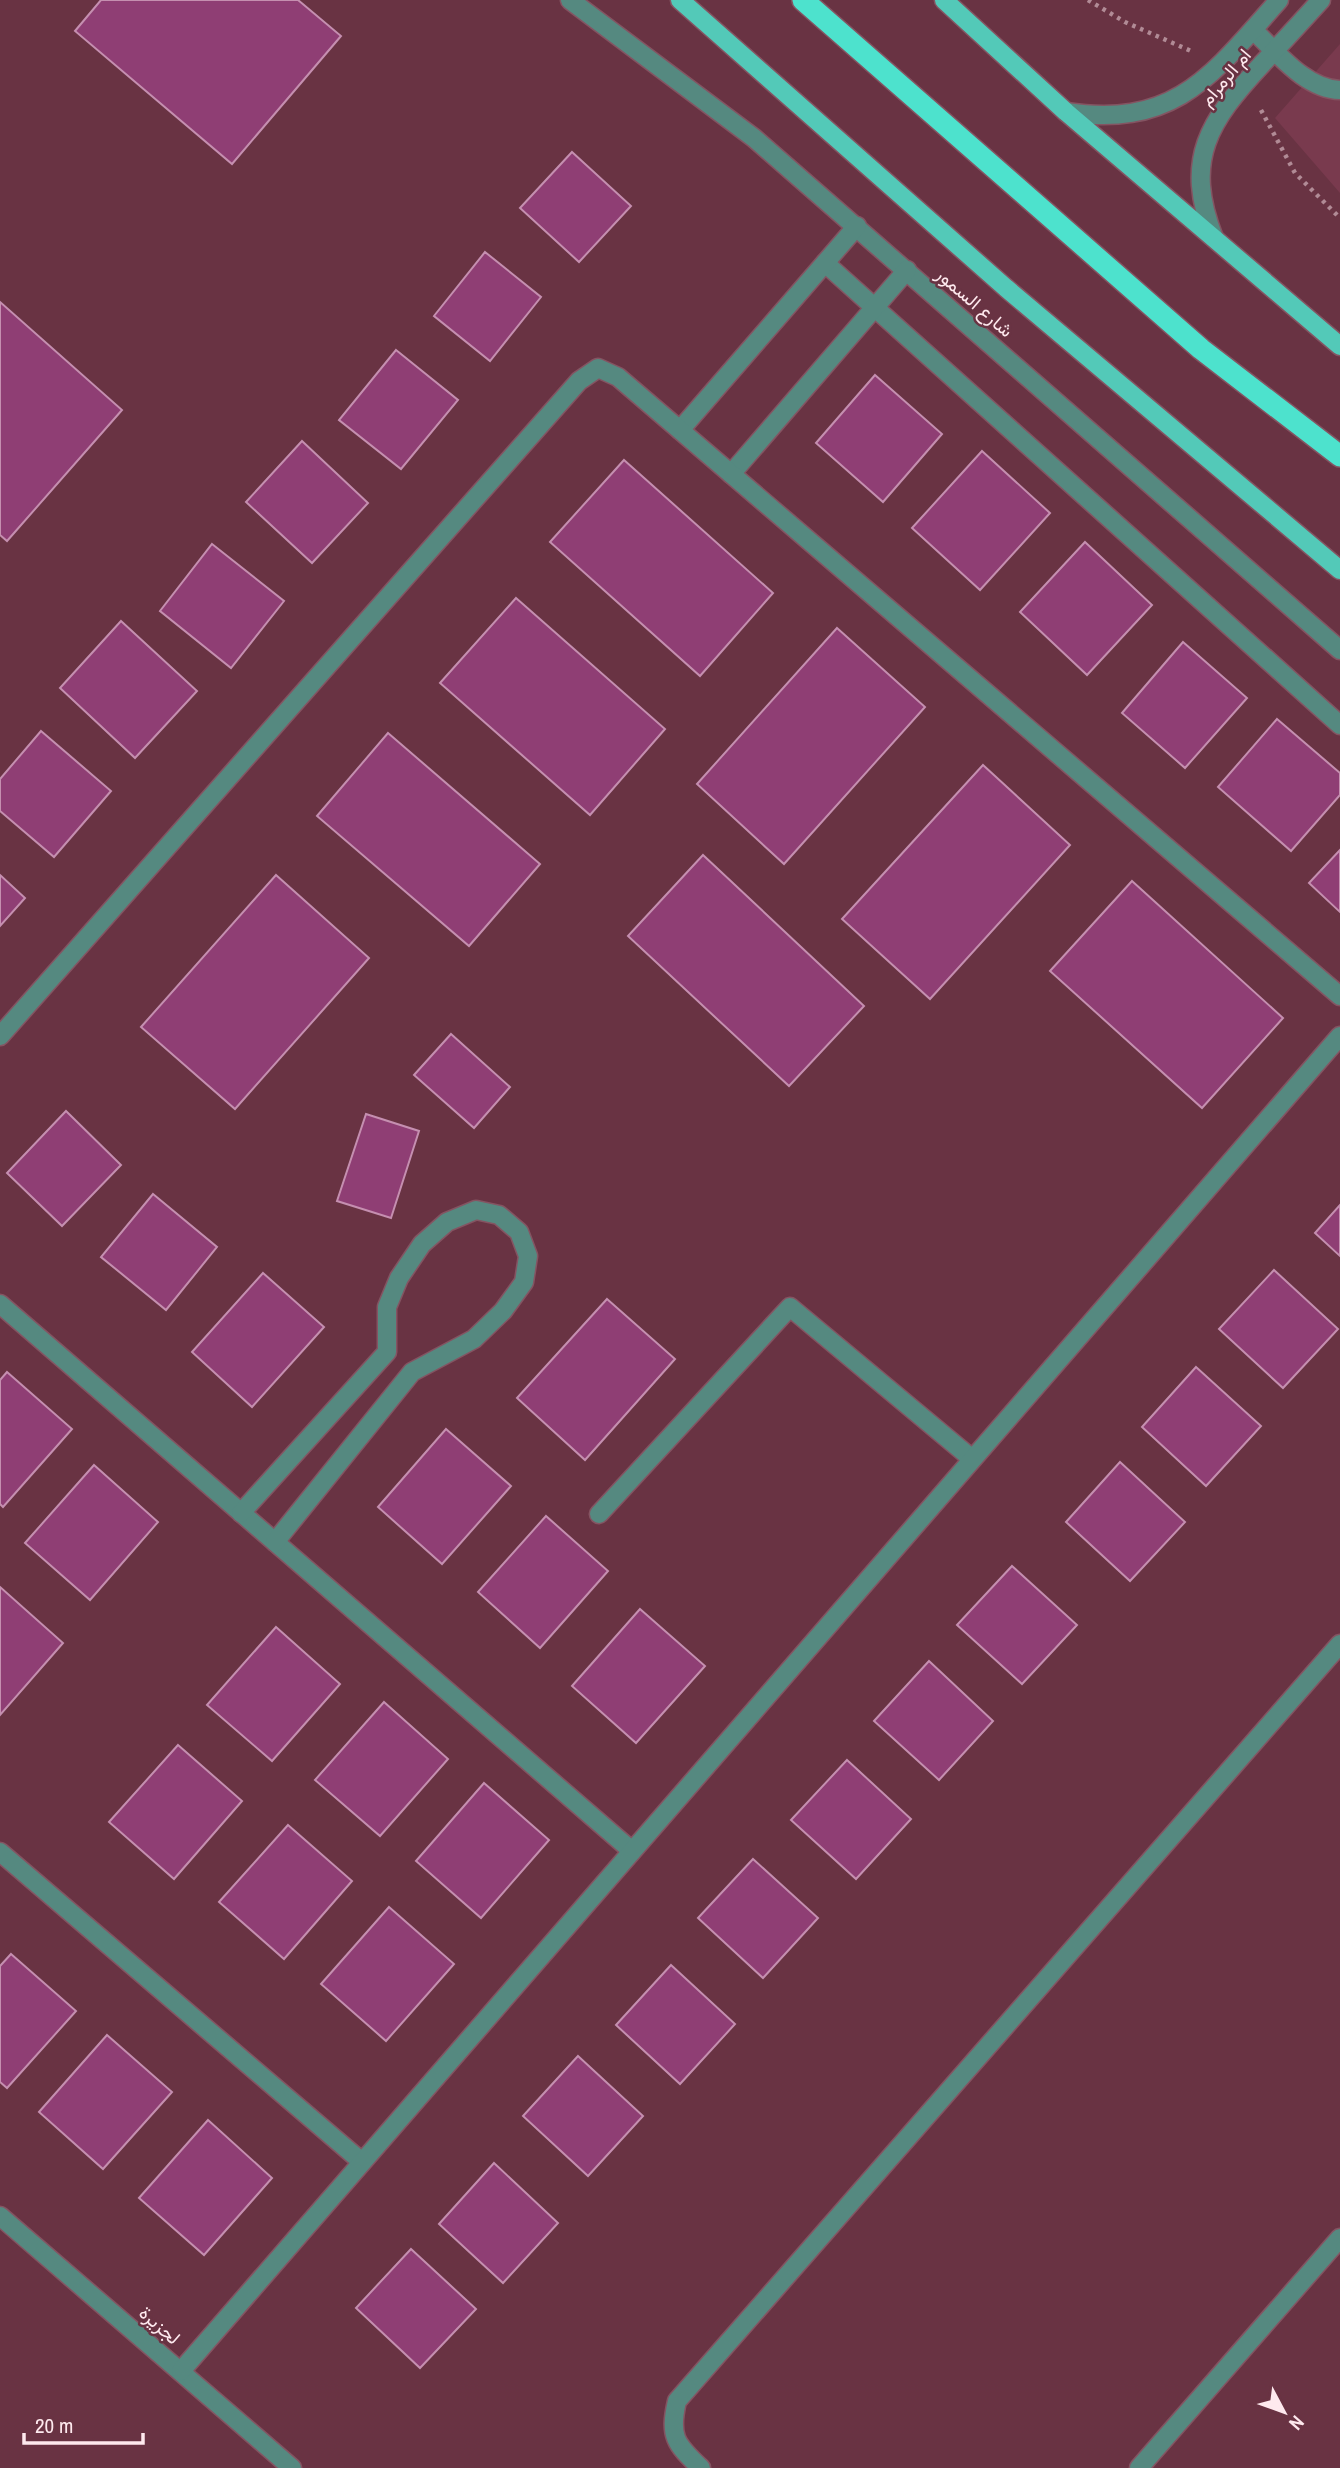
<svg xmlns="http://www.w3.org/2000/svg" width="1340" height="2468" viewBox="0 0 1340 2468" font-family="'Archivo Narrow',Vazirmatn,sans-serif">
<rect width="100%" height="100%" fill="#693343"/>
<path fill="#793a4e" d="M1340 44V193L1275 118Z"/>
<g fill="#8f3e74" stroke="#c58fb0" stroke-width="2">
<path d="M101 0H298L341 36 232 164 75 31Z"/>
<path d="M572 152 631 206 579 262 520 208Z"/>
<path d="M485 252 541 297 490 361 434 316Z"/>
<path d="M0 302 122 410 7 541 0 535Z"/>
<path d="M396 350 458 400 401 469 339 420Z"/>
<path d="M875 375 942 434 883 502 816 443Z"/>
<path d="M302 441 368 503 312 563 246 502Z"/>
<path d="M982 451 1050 513 980 590 912 528Z"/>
<path d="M624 460 773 593 700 676 550 542Z"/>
<path d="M1085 542 1152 605 1087 675 1020 612Z"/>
<path d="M212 544 284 601 231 668 160 611Z"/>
<path d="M516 598 665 729 590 815 440 683Z"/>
<path d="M121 621 197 691 135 758 60 688Z"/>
<path d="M837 628 925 707 784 864 697 784Z"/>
<path d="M1183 642 1247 698 1185 768 1122 713Z"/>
<path d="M1277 719 1340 773V795L1291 851 1218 787Z"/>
<path d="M41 731 111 791 54 857 0 811V779Z"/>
<path d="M388 733 540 864 469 946 317 816Z"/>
<path d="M983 765 1070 845 930 999 842 919Z"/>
<path d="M1340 850V912L1309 883Z"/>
<path d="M703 855 864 1006 789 1086 628 936Z"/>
<path d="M0 875 25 898 0 926Z"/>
<path d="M276 875 369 958 235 1109 141 1027Z"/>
<path d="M1132 881 1283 1018 1202 1108 1050 971Z"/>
<path d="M451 1034 510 1087 474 1128 414 1075Z"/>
<path d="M66 1111 121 1165 62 1226 7 1173Z"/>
<path d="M366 1114 419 1131 391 1218 337 1201Z"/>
<path d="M153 1194 217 1247 166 1310 101 1257Z"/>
<path d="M1340 1205V1256L1315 1233Z"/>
<path d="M1274 1270 1338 1329 1283 1388 1219 1329Z"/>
<path d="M263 1273 324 1327 252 1407 192 1352Z"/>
<path d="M607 1299 675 1359 585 1460 517 1398Z"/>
<path d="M1196 1367 1261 1426 1206 1486 1142 1427Z"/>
<path d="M7 1372 72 1429 3 1507 0 1504V1380Z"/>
<path d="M446 1429 511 1486 442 1564 378 1507Z"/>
<path d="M1120 1462 1185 1522 1130 1581 1066 1522Z"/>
<path d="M94 1465 158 1522 90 1600 25 1543Z"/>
<path d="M546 1516 608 1571 540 1648 478 1592Z"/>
<path d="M1012 1566 1077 1625 1022 1684 957 1625Z"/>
<path d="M0 1587 63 1643 0 1715Z"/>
<path d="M640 1609 705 1666 636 1743 572 1686Z"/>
<path d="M276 1627 340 1684 272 1761 207 1705Z"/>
<path d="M929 1661 993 1721 939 1780 874 1721Z"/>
<path d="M384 1702 448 1759 380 1836 315 1780Z"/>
<path d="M178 1745 242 1801 174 1879 109 1822Z"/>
<path d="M847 1760 911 1819 856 1879 791 1820Z"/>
<path d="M484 1783 549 1840 481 1918 416 1861Z"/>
<path d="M288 1825 352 1881 284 1959 219 1902Z"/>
<path d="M753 1859 818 1918 763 1978 698 1918Z"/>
<path d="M389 1907 454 1964 386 2041 321 1984Z"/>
<path d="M11 1954 76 2011 7 2088 0 2082V1966Z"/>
<path d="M671 1965 735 2024 680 2084 616 2025Z"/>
<path d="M107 2035 172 2092 103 2169 39 2112Z"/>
<path d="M578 2056 643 2116 588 2176 523 2116Z"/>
<path d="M208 2120 272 2178 204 2255 139 2198Z"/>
<path d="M494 2163 558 2223 503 2283 439 2224Z"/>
<path d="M411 2249 476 2309 420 2368 356 2308Z"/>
</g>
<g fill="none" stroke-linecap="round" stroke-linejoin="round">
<g stroke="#845462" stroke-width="21">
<g id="minor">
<path d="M570 0 754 138 1340 650"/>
<path d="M1253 30C1277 52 1305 89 1340 90"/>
<path d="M1066 112C1176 129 1213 74 1279 0"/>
<path d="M1214 238C1183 159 1209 121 1262 64 1282 43 1301 22 1321 0"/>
<path d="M825 263 1340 725"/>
<path d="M680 430 857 226"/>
<path d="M731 474 907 270"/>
<path d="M0 1036 579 381 598 368 618 377 1340 996"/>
<path d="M0 1304 632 1851"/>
<path d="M241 1513 387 1352V1307L399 1278 422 1244 447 1222 476 1210 499 1215 519 1232 528 1256 524 1282 503 1311 474 1339 412 1372 275 1542"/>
<path d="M599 1514 790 1307 971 1458"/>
<path d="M0 1852 362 2162"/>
<path d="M0 2216 292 2468"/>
<path d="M181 2371 1340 1036"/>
<path d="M701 2468C675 2444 669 2436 677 2401L1340 1644"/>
<path d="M1139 2468 1340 2238"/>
</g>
</g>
<g stroke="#845462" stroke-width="21">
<g id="major">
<path d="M680 0 1006 288 1340 570"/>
<path d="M944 0 1066 112 1340 346"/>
</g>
</g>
<g stroke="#845462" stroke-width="24">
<path id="highway" d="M803 0 1201 349 1340 456"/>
</g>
<g stroke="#b18b96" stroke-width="4.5" stroke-dasharray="3.5 5" stroke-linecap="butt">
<path d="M1088 0 1125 22 1191 51"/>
<path d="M1261 110 1295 173 1340 218"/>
</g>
<use href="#minor" stroke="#558980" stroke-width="18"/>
<use href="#major" stroke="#53c9b8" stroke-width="18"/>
<use href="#highway" stroke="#4de2cd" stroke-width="21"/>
</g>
<g text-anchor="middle" stroke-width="5" stroke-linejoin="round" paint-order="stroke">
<g font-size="19" fill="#fee9ee" stroke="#693343">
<text transform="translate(1225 77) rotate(-50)" y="7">ام الرمرام</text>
<text transform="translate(975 302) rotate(41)" y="7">شارع السمور</text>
<text transform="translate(160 2325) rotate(41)" y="7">لجزيرة</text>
</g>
</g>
<g transform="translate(1284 2412) rotate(131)" stroke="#693343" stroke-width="5" paint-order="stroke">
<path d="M0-5L12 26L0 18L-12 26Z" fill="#fee9ee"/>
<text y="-10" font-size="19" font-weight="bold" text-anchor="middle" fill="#fee9ee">N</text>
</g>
<path d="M24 2433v10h119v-10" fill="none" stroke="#fee9ee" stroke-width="3.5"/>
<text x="35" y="2433" font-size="21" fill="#fee9ee" stroke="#693343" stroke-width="5" paint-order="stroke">20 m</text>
</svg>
